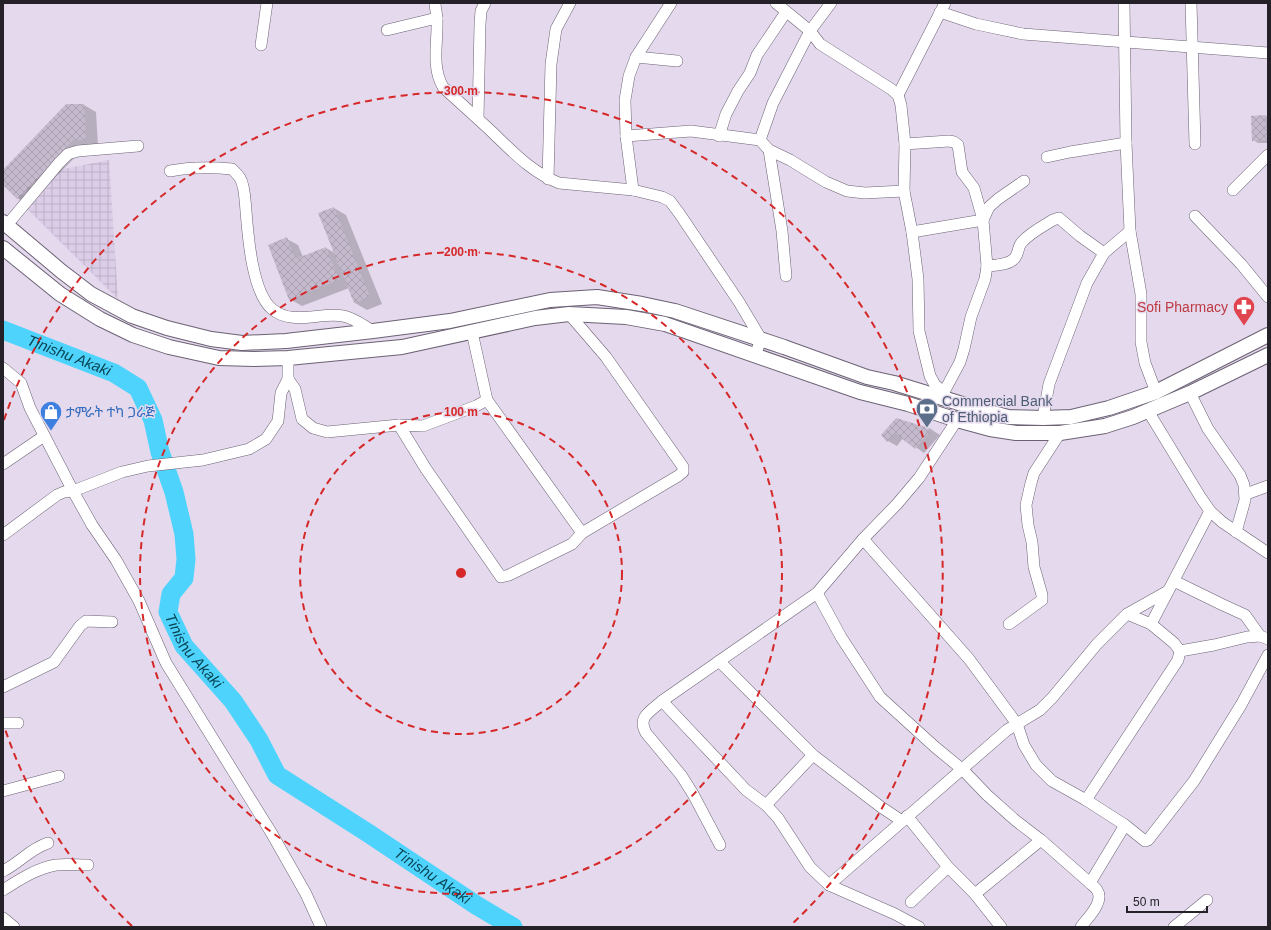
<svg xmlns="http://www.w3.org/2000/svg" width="1271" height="930" viewBox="0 0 1271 930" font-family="Helvetica,'Noto Sans Ethiopic',sans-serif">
<defs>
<pattern id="industrial-grid" width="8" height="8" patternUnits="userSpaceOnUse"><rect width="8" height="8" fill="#dbcde7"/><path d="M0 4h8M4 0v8" fill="none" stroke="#bcb0c6"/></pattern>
<pattern id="building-cross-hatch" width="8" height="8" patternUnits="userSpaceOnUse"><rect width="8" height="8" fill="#c5bacd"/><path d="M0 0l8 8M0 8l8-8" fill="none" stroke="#a9a0b0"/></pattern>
</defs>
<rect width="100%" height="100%" fill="#e4d9ed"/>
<path fill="url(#industrial-grid)" d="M109 160 118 299 3 185V181Z"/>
<g fill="#0003">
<path d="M66 105H84L96 112 98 146 85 147 47 186 41 182 26 203 18 198 3 184V172Z"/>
<path d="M1266 116 1268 117V143H1258L1253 140Z"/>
<path d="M334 208 346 215 382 304 367 310 355 303 349 288 302 306 290 299 287 239 298 245 303 257 326 248 335 253Z"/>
<path d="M896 420 932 430 940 435 924 453 903 438 897 446 888 441Z"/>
</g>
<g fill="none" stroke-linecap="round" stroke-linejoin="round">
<path stroke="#4ed4fc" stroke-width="19" id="s1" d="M3 330 114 373 138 388 153 420 160 452 174 492 184 534 186 559 184 578 171 594 168 612 184 646 233 701 259 740 277 775 368 833 476 905 513 927"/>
</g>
<g fill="url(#building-cross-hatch)">
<path d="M66 104H84L86 140H73L17 199 3 185V170Z"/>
<path d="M1266 115 1267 140 1252 141 1251 116Z"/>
<path d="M334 207 370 297 354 303 318 213Z"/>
<path d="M287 237 295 259 326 247 339 280 289 300 268 245Z"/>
<path d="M896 418 932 429 915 449 895 433 887 442 881 435Z"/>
</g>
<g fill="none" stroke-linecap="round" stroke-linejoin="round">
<g stroke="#6c6274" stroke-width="12">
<g id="minor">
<path d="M435 3C435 8 437 14 437 19 438 42 431 66 443 87 459 102 475 116 491 131 513 152 531 172 559 183L633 190 662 197 670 201 679 213 739 302 761 339 755 356"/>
<path d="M776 3 810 31 820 44 891 89 898 95 901 105 905 144 904 191 912 232 918 279 919 331 930 376 935 385 944 392 942 398"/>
<path d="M1124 3 1126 143 1130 231 1141 294V342L1145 363 1156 392"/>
<path d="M1191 3 1195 144"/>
<path d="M940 12 976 24 1023 34 1268 53"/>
<path d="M387 30 437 18"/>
<path d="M261 45 267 3"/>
<path d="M636 57 677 61"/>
<path d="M898 95 945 3"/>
<path d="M478 119 480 24 481 11 485 3"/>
<path d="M626 136 691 131 760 140 769 150 782 231 786 276"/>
<path d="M719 136 726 114 738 91 750 73 757 55 786 12"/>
<path d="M760 140 773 103 810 31 831 3"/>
<path d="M905 144 949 141 954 142 958 145 962 172 974 188 983 220 912 232"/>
<path d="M769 150 790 160 826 182 847 191 865 193 904 191"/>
<path d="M1047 157 1070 152 1126 143"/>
<path d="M170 171C191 167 211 167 232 169 235 172 238 175 240 178 245 186 245 201 246 211 248 236 252 292 272 309 292 326 320 312 343 316 354 318 364 326 373 331"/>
<path d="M548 179 551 64 556 29 570 3"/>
<path d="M633 190 626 136 625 100 629 76 636 57 671 3"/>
<path d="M1233 190 1268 155"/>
<path d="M1195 216 1241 264 1268 297"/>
<path d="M7 225 59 163 68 154 78 151 138 146"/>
<path d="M987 266C995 265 1012 265 1016 256 1019 251 1018 246 1022 242 1030 233 1043 226 1053 220L1059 218 1080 236 1104 253"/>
<path d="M472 332 487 400 582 533"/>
<path d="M3 368 21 383 30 408 73 491 92 525 116 560 139 601 166 663 272 834 306 894 321 927"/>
<path d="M288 379 295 389 302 419 313 428 327 432 399 425 423 426 476 406 487 400"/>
<path d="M944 392 960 362 964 349 971 317 985 279 987 266 983 220 989 207 998 199 1024 181"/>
<path d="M1190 393 1208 429 1240 475 1244 485 1245 500 1236 532"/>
<path d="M1148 411 1201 498 1210 511"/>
<path d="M1043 418 1049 384 1087 283 1104 253 1130 231"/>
<path d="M399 425 426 469 501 577 509 575 572 544 582 533 678 476 683 472V467L606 357 569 314"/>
<path d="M3 464 44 436"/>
<path d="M1246 494 1268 486"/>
<path d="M3 535 57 495 64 492 73 491 122 472 148 466 203 460 249 449 266 439 278 421 281 393 288 379V358"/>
<path d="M863 539 969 659 1017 724 1024 745 1036 765 1052 781 1086 800 1178 660 1180 651"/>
<path d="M1174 581 1221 604 1245 615 1260 636 1268 639"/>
<path d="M817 593 841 637 880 697 935 747 963 770 987 795 1015 820 1041 840 1090 883 1125 825"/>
<path d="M1127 614 1168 591"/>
<path d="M1009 624 1042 600V595L1034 567 1032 542 1028 525 1026 505 1031 483 1034 473 1060 433"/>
<path d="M1151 624 1210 511 1222 522 1268 553"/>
<path d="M1180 651 1214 645 1247 637 1260 636"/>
<path d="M719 661 813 755 881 807 902 821"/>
<path d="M3 687 54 662 80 626 86 621 112 622"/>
<path d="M662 701 746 790 766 805 778 818 810 867 829 885 895 914 919 927"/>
<path d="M3 723H18"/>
<path d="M3 791 59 776"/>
<path d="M1086 800 1125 825 1145 841 1148 840 1194 781 1241 705 1268 655"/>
<path d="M766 805 813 755"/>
<path d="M907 816 948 867 975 894 1001 927"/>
<path d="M720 845 693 794 681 775 646 733C637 717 650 712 662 701L817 593 863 539 897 504 919 478 957 420"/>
<path d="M3 871C21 862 28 850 48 843"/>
<path d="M829 885 1007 730 1040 710 1052 698 1097 644 1127 614 1151 624 1174 643 1180 651"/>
<path d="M3 890C19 880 37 868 56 865 67 864 77 865 88 865"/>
<path d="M975 894 1041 840"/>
<path d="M911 902 948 867"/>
<path d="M3 918 14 927"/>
<path d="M1081 927C1087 918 1105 902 1097 890 1096 888 1092 885 1090 883"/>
<path d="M1174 927 1207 900"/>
</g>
</g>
<g stroke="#6c6274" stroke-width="16">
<g id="major">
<path d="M3 222 61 271 91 294 132 316 167 328 211 339 242 343 286 341 373 331 450 321 550 300 597 297 642 304 675 311 784 347 867 377 894 383 975 408 1008 417 1043 418 1071 417 1109 408 1156 392 1268 335"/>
<path d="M3 248 60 294 100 319 133 335 169 347 219 358 254 359 288 358 402 347 535 318 569 314 626 317 665 324 860 392 908 404 957 420 990 429 1016 433H1060L1105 426 1133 417 1190 393 1268 355"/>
</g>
</g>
<use href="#minor" stroke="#fff" stroke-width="11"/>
<use href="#major" stroke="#fff" stroke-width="14"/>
</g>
<g fill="none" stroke="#d62828" stroke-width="2" stroke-dasharray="7 5">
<circle cx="461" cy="573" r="161"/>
<circle cx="461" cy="573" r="321"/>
<path d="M132 926A482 482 0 0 1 4 726M4 420A482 482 0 1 1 790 926"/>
</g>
<defs>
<g id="pharmacy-pin" transform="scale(1.15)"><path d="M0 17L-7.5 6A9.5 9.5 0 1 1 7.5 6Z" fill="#e0444e" stroke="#e4d9ed"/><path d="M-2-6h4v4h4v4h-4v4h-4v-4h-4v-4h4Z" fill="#fff"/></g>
<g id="bank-pin" transform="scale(1.15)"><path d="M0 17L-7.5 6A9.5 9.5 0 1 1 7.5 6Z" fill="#5c6f8a" stroke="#e4d9ed"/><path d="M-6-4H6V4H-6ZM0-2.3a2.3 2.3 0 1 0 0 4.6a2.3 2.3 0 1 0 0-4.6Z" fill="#fff"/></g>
<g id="shop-pin" transform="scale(1.15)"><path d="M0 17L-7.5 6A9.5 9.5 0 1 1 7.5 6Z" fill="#3f7fe0" stroke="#e4d9ed"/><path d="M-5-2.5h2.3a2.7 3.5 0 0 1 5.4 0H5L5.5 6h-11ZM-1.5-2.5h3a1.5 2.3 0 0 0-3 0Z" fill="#fff"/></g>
</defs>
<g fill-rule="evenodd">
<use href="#pharmacy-pin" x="1244" y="307"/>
<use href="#bank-pin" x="927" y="409"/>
<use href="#shop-pin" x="51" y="412"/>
</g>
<g text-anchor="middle" stroke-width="3" stroke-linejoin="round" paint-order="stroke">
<g font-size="14" fill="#be3a42" stroke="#e4d9ed" text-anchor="end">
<text x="1228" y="312">Sofi Pharmacy</text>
</g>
<g font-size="14" fill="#4e5e75" stroke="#e4d9ed" text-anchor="start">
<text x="942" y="406">Commercial Bank<tspan x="942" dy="16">of Ethiopia</tspan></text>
</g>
<g font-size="14" fill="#366cbe" stroke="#e4d9ed" text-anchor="start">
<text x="66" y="417">ታምራት ተካ ጋራጅ</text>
</g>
<g font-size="15" font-style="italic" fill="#084455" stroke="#e4d9ed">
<text dy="5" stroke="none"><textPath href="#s1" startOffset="71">Tinishu Akaki</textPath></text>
<text dy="5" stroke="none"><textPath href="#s1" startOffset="431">Tinishu Akaki</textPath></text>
<text dy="5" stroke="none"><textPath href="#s1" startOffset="767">Tinishu Akaki</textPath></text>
</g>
</g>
<circle cx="461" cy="573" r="6" fill="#d62828" stroke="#e4d9ed" stroke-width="2"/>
<g font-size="12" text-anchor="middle" font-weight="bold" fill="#d62828" stroke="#e4d9ed" stroke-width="3" stroke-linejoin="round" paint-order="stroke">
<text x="461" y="95">300 m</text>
<text x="461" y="256">200 m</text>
<text x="461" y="416">100 m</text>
</g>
<rect width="1271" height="930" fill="none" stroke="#252128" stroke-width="8"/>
<path d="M1127 906v6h80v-6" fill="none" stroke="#252128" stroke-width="2"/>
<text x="1133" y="906" font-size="12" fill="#252128" stroke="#e4d9ed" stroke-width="3" paint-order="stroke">50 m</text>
</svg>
